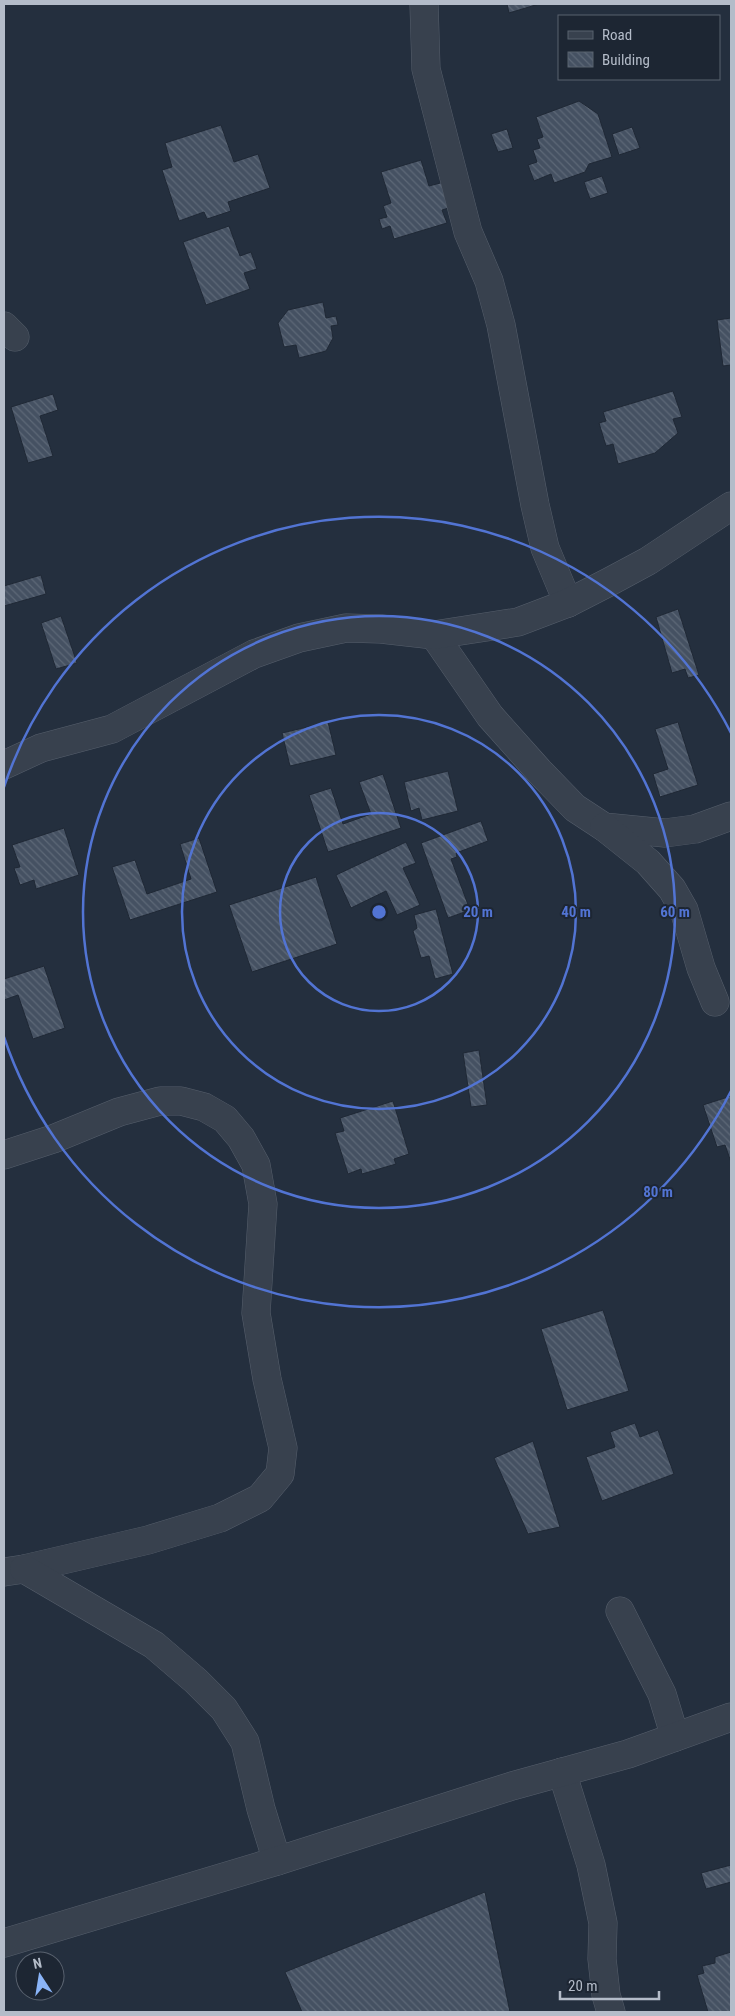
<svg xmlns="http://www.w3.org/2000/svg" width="735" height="2016" viewBox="0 0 735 2016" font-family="'Roboto Condensed',sans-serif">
<defs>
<pattern id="building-back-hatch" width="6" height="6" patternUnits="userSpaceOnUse" patternTransform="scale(1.25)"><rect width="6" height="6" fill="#455162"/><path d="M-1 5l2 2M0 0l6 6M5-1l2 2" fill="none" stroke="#5d6877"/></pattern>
</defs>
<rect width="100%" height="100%" fill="#242f3e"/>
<g fill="url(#building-back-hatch)" stroke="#1f2835">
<path d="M507 4H539L509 13Z"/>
<path d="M579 101 598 114 612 157 589 164 585 172 554 183 551 174 534 181 528 165 537 162 533 150 540 148 537 139 543 137 536 117Z"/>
<path d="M221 125 234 162 258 154 270 188 228 202 231 211 207 219 204 212 179 221 162 170 172 167 165 143Z"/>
<path d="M632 127 640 148 619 155 612 134Z"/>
<path d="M507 129 513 148 498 152 491 134Z"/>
<path d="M421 160 429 186 444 182 452 207 442 210 447 223 394 239 390 226 382 229 379 219 387 217 383 206 391 203 381 172Z"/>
<path d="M602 176 608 193 590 199 584 182Z"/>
<path d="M229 226 240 256 251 252 257 269 244 273 250 289 206 305 183 242Z"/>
<path d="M323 302 326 318 336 316 338 325 331 326 333 338 326 351 299 358 296 345 284 347 278 323 288 310Z"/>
<path d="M731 318V365L723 366 717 320Z"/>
<path d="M673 391 682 417 673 419 678 433 655 453 618 464 613 444 606 446 599 423 606 421 603 412Z"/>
<path d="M53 394 58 410 40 416 53 456 28 463 11 407Z"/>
<path d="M41 575 46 594 4 606V586Z"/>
<path d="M678 609 699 675 688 678 685 669 672 673 656 617Z"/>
<path d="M61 616 77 663 56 669 41 623Z"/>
<path d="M328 722 336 755 290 766 282 733Z"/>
<path d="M678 722 698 785 660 797 653 774 668 769 655 729Z"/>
<path d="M448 771 458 811 422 820 419 808 411 811 404 782Z"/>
<path d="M383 774 401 828 328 852 309 795 331 788 343 824 371 814 359 782Z"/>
<path d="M481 821 488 841 456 853 457 857 451 859 470 910 448 918 421 843Z"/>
<path d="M64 828 79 875 36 889 34 880 20 885 14 868 20 867 12 845Z"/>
<path d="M199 838 217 892 130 920 112 867 135 860 147 894 191 879 180 844Z"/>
<path d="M406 842 416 863 403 868 420 905 397 915 386 891 351 908 336 875Z"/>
<path d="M316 877 337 944 252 972 229 905Z"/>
<path d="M436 909 453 974 435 979 429 956 421 958 413 931 417 928 414 915Z"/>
<path d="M44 966 65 1028 33 1039 18 995 4 1000V979Z"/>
<path d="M479 1050 487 1105 471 1107 463 1053Z"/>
<path d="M731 1096V1162L725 1145 717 1147 703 1105Z"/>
<path d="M393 1101 409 1154 394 1159 396 1164 362 1174 361 1169 348 1174 335 1133 344 1131 340 1118Z"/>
<path d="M603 1310 629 1391 567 1410 541 1329Z"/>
<path d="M635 1423 640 1437 658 1430 674 1474 602 1501 586 1457 615 1447 610 1432Z"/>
<path d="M533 1441 560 1527 528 1534 494 1458Z"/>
<path d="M731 1865V1882L706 1889 701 1873Z"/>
<path d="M485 1892 510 2012H302L285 1972Z"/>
<path d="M731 1952V2012H708L697 1975 704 1973 702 1966 715 1963V1957Z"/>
</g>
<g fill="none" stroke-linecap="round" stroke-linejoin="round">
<g stroke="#565f6c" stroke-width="29">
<g id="street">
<path d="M424 4 426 69 468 232 489 281 501 325 535 505 545 548 568 603"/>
<path d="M4 326 15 337"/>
<path d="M434 635 490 716 539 771 575 808 604 827 665 833 695 829 731 816"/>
<path d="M4 765 41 748 112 729 254 654 299 638 346 628 381 629 434 635 518 622 568 603 609 582 648 561 731 506"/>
<path d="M604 827 648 862 672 889 684 910 701 968 715 1002"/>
<path d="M4 1155 53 1139 119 1112 160 1101H181L204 1107 225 1119 241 1138 256 1165 263 1204 256 1313 267 1379 283 1448 280 1474 260 1498 220 1518 148 1540 24 1569 4 1572"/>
<path d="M24 1569 154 1645 196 1681 224 1709 245 1742 261 1809 277 1861"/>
<path d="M620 1611 662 1694 675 1737"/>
<path d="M562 1772 591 1865 603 1923 602 1959 606 1995 611 2012"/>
<path d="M4 1943 277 1861 512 1786 628 1754 731 1717"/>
</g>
</g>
<use href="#street" stroke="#38414e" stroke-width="28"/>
</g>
<g fill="none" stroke="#5274d3" stroke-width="2.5">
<circle cx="379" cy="912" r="99"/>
<circle cx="379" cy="912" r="197"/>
<circle cx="379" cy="912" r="296"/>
<path d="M731 1091A395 395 0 0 1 4 1037M4 787A395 395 0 0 1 731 733"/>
</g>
<circle cx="379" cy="912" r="8" fill="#5274d3" stroke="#1d2633" stroke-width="2.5"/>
<g font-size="15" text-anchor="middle" font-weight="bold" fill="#5274d3" stroke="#1d2633" stroke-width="4" stroke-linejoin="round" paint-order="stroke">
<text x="478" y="917">20 m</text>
<text x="576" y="917">40 m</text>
<text x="675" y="917">60 m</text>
<text x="658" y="1197">80 m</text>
</g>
<rect width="735" height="2016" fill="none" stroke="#b4bcc9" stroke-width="10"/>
<rect x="558" y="15" width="162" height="65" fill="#1d2633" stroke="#59626f"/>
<rect x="568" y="31" width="25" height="8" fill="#38414e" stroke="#59626f"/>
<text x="602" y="40" font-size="15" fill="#b4bcc9">Road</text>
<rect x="568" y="52" width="25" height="15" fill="url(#building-back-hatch)" stroke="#59626f"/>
<text x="602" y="65" font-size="15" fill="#b4bcc9">Building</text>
<g transform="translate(40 1976) rotate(348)"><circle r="24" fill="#1d2633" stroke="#59626f"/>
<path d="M0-4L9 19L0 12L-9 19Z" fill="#8ab4f8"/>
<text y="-8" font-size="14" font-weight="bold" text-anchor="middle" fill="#b4bcc9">N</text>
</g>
<path d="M560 1991v8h99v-8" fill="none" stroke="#b4bcc9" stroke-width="2.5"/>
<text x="568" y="1991" font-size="15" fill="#b4bcc9" stroke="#1d2633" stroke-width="4" paint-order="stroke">20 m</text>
</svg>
